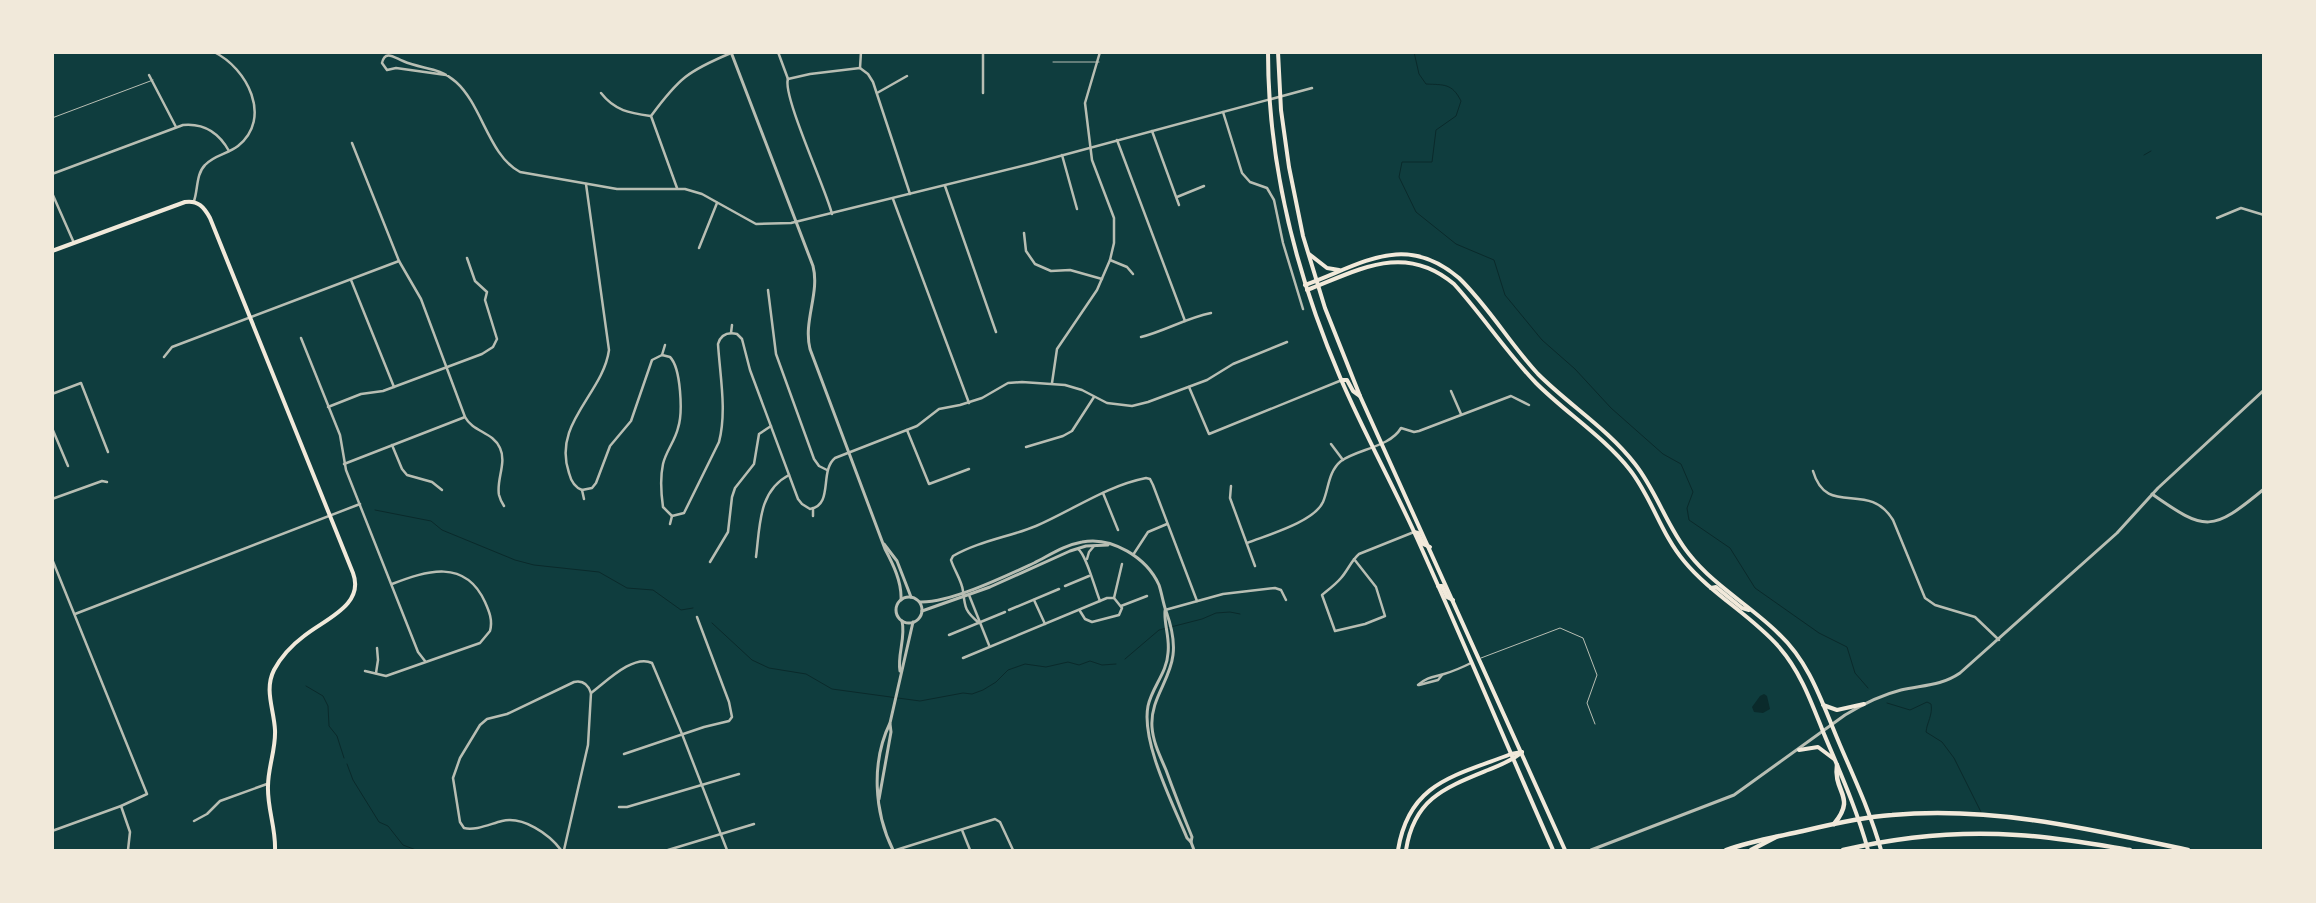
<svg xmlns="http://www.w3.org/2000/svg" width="2316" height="903" viewBox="0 0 2316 903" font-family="'Zilla Slab',serif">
<rect width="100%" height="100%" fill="#0f3d3e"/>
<path fill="#0a2a2b" d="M1764 694 1767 696 1770 709 1763 713 1754 712 1752 707 1760 696Z"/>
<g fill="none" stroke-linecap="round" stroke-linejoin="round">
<g stroke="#0a2a2b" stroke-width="1">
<path d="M1414 52 1419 74 1426 84C1444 85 1452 83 1461 101L1456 116 1436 130 1432 162H1402L1399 177 1416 212 1456 244 1494 260 1505 295 1542 340 1575 369 1611 408 1663 454 1681 464 1693 492 1687 508 1689 520 1730 548 1755 588 1819 633 1847 647 1855 673 1868 688"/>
<path d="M2144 155 2151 151"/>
<path d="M375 510 431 521 442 530 515 560 534 565 599 572 627 588 653 590 681 610 693 608"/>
<path d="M712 623 752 660 769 668 806 674 832 689 920 701 963 693 972 694 983 690 996 682 1008 670 1025 664 1046 667 1068 662 1079 665 1090 661 1102 665 1116 664"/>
<path d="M1125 659 1159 630 1202 619 1216 613 1230 612 1240 614"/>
<path d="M306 686 323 696 328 706 329 726 337 736 344 758"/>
<path d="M1887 703 1910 710 1927 702 1931 704C1933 715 1927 722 1926 732L1942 742 1954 758 1981 812"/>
<path d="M347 764 353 780 379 822 388 826 403 845 416 850"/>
</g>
<g stroke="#b8beb3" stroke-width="1">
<path d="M1053 62H1099"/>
<path d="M52 118 153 80"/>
<path d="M1481 658 1560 628 1583 638 1597 675 1587 703 1595 724"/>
</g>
<g stroke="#b8beb3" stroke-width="2.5">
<path d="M778 52 788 79"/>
<path d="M983 52V93"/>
<path d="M860 68 861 52"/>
<path d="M149 75 176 127"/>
<path d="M446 75 396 68 387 70 382 63C385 49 395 58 403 61 423 70 438 66 456 82 482 105 489 156 520 172L617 189H685L702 194 756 224 791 223 1034 163 1312 88"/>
<path d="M788 79 810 74 860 68 868 74 873 82 910 194"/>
<path d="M788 79C782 95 826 189 832 214"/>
<path d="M601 93C615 111 630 113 651 116"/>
<path d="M877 93 907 76"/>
<path d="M1223 112 1242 173 1250 182 1267 188 1274 200 1283 243 1303 309"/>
<path d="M1152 131 1179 205"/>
<path d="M1117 140 1185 321"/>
<path d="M352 143 399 261 421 299 465 417C473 432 493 432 500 448 507 463 496 480 499 495 500 499 502 503 504 506"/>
<path d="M1062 155 1077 209"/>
<path d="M52 174 183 125C204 123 219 133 229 151"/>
<path d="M586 184 609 350C603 394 552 423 569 473 571 481 574 487 582 490L592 488 596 483 610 446 631 421 652 360 662 355 670 357C681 368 683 413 678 428 675 441 666 451 663 464 660 478 661 493 663 507L672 516 684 513 719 442C727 411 720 376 718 344 721 334 728 332 737 334L742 339 750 370 798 499 802 504 810 509C834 505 819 471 835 458L917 426 939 409 960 405 982 398 1008 383 1022 382 1065 385 1082 390 1107 403 1132 406 1148 402 1207 380 1233 364 1287 342"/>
<path d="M945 186 996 332"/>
<path d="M677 188 651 116C679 78 688 71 731 53"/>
<path d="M52 193 74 243"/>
<path d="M1177 197 1204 186"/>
<path d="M893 199 969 403"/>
<path d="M194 201C198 190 196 174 205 165 214 155 228 154 238 146 273 118 247 68 214 52"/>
<path d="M2217 218 2241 208 2264 215"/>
<path d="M1024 233 1026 251 1035 264 1051 271 1070 270 1102 279"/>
<path d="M699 248 717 203"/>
<path d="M1110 260 1127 267 1133 274"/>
<path d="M351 280 394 387"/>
<path d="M768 290 776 354 814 459 819 466 827 470"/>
<path d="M731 333 732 325"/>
<path d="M1141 337C1165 331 1186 318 1211 313"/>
<path d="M301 338 340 435 346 470 418 652 425 661"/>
<path d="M662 355 665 345"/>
<path d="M164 357 172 347 399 261"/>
<path d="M1052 383 1057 349 1097 290 1110 260 1114 243V218L1092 160 1085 103 1100 52"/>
<path d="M1189 387 1209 434 1342 380"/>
<path d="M1451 391 1461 414"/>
<path d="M52 394 81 383 108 452"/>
<path d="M328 407 361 394 383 391 482 354 493 347 497 339 485 300 487 292 475 281 467 258"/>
<path d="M52 428 68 466"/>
<path d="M907 430 929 484 969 469"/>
<path d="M1331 444 1343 460"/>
<path d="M392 445 402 469 407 475 432 482 442 490"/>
<path d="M1026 447 1063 436 1072 431 1094 397"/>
<path d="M344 464 465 417"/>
<path d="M1813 471C1827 519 1868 479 1893 520L1925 598 1935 605 1975 617 1999 640"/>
<path d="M1231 486 1230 498 1255 566"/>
<path d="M582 490 584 499"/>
<path d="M1103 493 1118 530"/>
<path d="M52 499 102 481 107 482"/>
<path d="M813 516V508"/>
<path d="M670 524 672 516"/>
<path d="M1247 543C1267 535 1314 522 1323 502 1329 488 1328 472 1341 461 1358 449 1390 447 1401 428L1414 432 1419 431 1511 396 1529 405"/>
<path d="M1078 549C1086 554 1095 589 1100 601"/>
<path d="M1133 555 1148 532 1167 524"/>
<path d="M756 557C760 527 758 491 789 475"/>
<path d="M52 559 147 794 121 806 52 831"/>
<path d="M1087 559 1089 552 1094 546"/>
<path d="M1354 559 1376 587 1385 616 1365 624 1335 631 1322 595C1328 590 1336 584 1341 578 1348 570 1351 561 1359 554L1414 532"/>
<path d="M710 562 728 532 732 497 735 488 754 464 759 434 771 426"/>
<path d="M1065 586 1089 576"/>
<path d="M969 595 989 645"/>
<path d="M1114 598 1122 564"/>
<path d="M1034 600 1045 624"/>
<path d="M1121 606 1147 596"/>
<path d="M1009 610 1059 589"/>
<path d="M1165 610 1223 594 1275 588 1281 590 1286 600"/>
<path d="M75 614 360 504"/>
<path d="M979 623C965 611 965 608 963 591 962 581 954 570 951 560L953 556C979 541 1009 537 1036 526 1073 510 1106 486 1146 478L1150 479 1153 485 1197 601"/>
<path d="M949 635 1005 612"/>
<path d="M963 658 1107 598H1114L1122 608 1119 615 1092 622 1085 619 1080 611"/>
<path d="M365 671 386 676 480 643 490 631C493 620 489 611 485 602 465 558 426 571 392 584"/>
<path d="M376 673 378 660 377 648"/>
<path d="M1418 685C1427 677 1434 677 1444 674 1454 671 1463 667 1471 663"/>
<path d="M1419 685 1438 680 1442 675"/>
<path d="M591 693C606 682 633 654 652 663L682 734 727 850"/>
<path d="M624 754 704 727 729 721 732 717 729 702 697 617"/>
<path d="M121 806 130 832 128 850"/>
<path d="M619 807H627L739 774"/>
<path d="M194 821 207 814 220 801 267 784"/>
<path d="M962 830 970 850"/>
<path d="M561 850C549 834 523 816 502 821 490 824 475 831 464 828L460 822 453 778 460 758 480 725 487 719 507 714 574 682C583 680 588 684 591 693L588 745 564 850"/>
<path d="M668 850 754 824"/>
<path d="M896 850 995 819 1000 822 1013 850"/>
</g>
<g stroke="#b8beb3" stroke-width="3">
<path d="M731 52 813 266C820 293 803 321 810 349L885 549C893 564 902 582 901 600"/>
<path d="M2152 494C2206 532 2212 532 2264 489"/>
<path d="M884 544 897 561 911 597"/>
<circle cx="909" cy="610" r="13"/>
<path d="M920 602C950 603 1006 576 1034 563 1050 555 1065 545 1082 542 1112 536 1147 558 1159 585 1162 594 1163 603 1166 611 1171 625 1175 640 1173 655 1170 681 1150 699 1152 727 1153 742 1160 756 1166 770 1174 792 1183 815 1192 837L1191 842"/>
<path d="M922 611 990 587 1070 551 1086 546 1108 545"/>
<path d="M1165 611C1164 625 1170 638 1168 653 1167 673 1152 687 1148 706 1141 742 1173 804 1187 838L1191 842 1194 850"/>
<path d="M900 671C897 655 906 638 902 621"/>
<path d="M879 799 891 732 890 724"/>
<path d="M893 850C874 812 871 762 890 723L913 622"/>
<path d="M1591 850 1734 795 1845 715C1863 704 1881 695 1901 690 1923 685 1941 686 1960 673L2117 533 2158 488 2264 390"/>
</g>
<g stroke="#f1e9da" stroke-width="4">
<path d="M52 251 185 202C198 200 204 207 210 218L353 573C365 605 325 619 304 636 292 645 281 657 274 670 264 690 274 709 275 730 276 749 268 767 268 786 267 808 276 828 275 850"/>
<path d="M1305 285C1361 265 1404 231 1459 278 1489 307 1510 344 1538 374 1569 405 1608 429 1635 464 1657 492 1667 527 1689 554 1714 586 1751 606 1779 634 1811 664 1823 706 1840 745 1855 780 1871 814 1881 850"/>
<path d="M1307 290C1359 270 1404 242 1454 284 1483 316 1506 352 1536 383 1566 413 1604 437 1630 470 1652 498 1661 534 1684 561 1711 594 1751 615 1779 647 1801 672 1812 704 1824 734 1840 772 1857 810 1868 850"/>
<path d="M1711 588 1716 587 1742 608 1749 610"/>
<path d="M1823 705 1837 710 1864 704"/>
<path d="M1799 750 1818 747 1834 759"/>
<path d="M1398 850C1409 782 1455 776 1511 754L1522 752"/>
<path d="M1406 850C1414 799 1444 788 1488 770 1500 765 1512 761 1522 752"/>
</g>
<g stroke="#f1e9da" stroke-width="4">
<path d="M1268 52C1268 165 1296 274 1340 377 1363 431 1392 483 1416 536 1463 640 1507 746 1553 850"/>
<path d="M1278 52 1281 110 1289 167 1303 236 1325 308 1360 396 1565 850"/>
<path d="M1309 254 1327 268 1339 270"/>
<path d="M1342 380H1347L1353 391 1360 396"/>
<path d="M1414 532 1418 533 1423 544 1430 547"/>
<path d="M1438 586H1442L1447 597 1453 600"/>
</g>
<g stroke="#f1e9da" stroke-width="4.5">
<path d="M1834 824C1857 796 1833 793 1837 765"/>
<path d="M1726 850C1751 841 1776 837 1803 831 1832 824 1862 817 1892 815 1993 806 2090 829 2188 850"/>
<path d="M1751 850 1776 837"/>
<path d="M1843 850C1899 837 1959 831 2017 835 2055 837 2093 844 2130 850"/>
</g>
</g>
<rect width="2316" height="903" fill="none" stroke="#f1e9da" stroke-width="108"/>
</svg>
